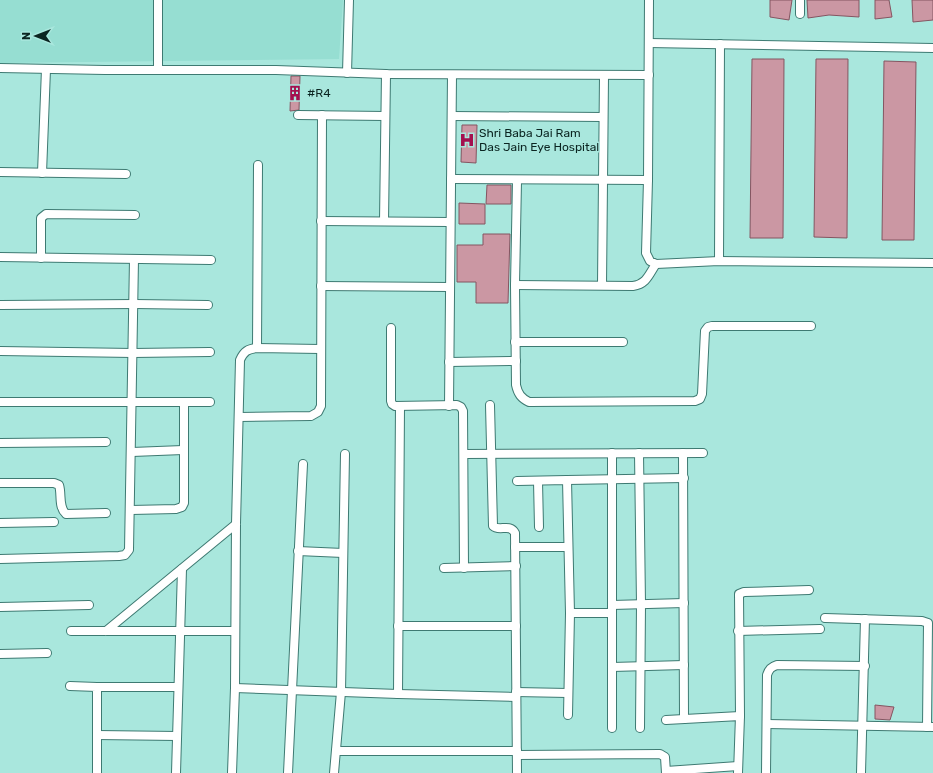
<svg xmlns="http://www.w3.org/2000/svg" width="933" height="773" viewBox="0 0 933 773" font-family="Rubik,sans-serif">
<rect width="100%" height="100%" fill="#a9e7dd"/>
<path fill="#96ded2" d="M0 0H343L339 59 0 63Z"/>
<g fill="#cb97a3" stroke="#845561">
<path d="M770 0H792L789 20 770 17Z"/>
<path d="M807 0H859V17L829 15 808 18Z"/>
<path d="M875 0H889L892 17 875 19Z"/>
<path d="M912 0H933V20L913 22Z"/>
<path d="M752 59H784L783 238H750Z"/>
<path d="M816 59H848L847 238 814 237Z"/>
<path d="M884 61 916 62 914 240H882Z"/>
<path d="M291 76H300L299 110 290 111Z"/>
<path d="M462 125H477L476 163 461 162Z"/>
<path d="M487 185H511V204H486Z"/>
<path d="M459 203 485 204V224H459Z"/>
<path d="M483 234H510L508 303H476V282H457V245H483Z"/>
<path d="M875 705 894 707 890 720 875 719Z"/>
</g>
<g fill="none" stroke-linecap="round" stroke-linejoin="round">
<g stroke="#3e7a72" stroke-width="10">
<g id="minor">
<path d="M649 0 648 180 646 253 650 261 656 264 719 261 933 263"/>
<path d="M800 14V0"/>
<path d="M649 43 933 48"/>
<path d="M0 68 105 70H276L386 74 649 75"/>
<path d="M158 69V0"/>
<path d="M347 73 349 0"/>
<path d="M298 115 385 116"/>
<path d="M452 116 603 117"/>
<path d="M0 172 126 174"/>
<path d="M42 173 46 69"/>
<path d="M451 179 648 180"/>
<path d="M517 181 515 285 516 385C518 394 521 398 529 402L695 401 700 399 702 394 705 331 708 327 712 326H811"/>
<path d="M321 221 450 222"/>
<path d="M384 221 386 74"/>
<path d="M0 257 211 260"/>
<path d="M41 258V218L46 214 135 215"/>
<path d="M719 261 720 44"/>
<path d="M515 285 633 286C647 284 649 274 656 264"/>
<path d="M602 285 604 76"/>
<path d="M321 286 450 287"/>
<path d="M0 305 135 304 208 305"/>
<path d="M391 328V401L392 404 395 406 457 405 461 407 463 411 464 568"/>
<path d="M515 342H623"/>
<path d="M257 348 258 165"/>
<path d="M0 351 133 353 210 352"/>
<path d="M449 362 516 361"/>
<path d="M0 402H210"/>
<path d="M490 405 493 526C499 532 510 523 515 533L517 773"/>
<path d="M449 406 452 75"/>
<path d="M239 417 311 416 318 412 321 406 322 115"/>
<path d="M0 443 106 442"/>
<path d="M132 452 183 450"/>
<path d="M612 453V728"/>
<path d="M639 453 641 604 640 728"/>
<path d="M683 453 684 719"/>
<path d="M464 454 703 453"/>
<path d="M567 480 684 478"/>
<path d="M517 481 567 480 570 613 568 715"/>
<path d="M538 481 539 527"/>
<path d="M0 483H54L59 485C62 494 58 507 66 514L106 513"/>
<path d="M131 510 176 509 182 507 184 503V402"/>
<path d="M0 523 54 522"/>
<path d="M515 547H568"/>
<path d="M298 551 343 553"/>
<path d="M0 559 119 556 125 555 129 550 134 259"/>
<path d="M444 568 516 566"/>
<path d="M612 605 684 603"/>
<path d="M0 607 89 605"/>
<path d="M570 613H612"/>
<path d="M825 618 922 621 928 623 927 727"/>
<path d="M398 626H516"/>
<path d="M71 631H235"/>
<path d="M106 631 236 524"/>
<path d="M738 631 820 629"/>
<path d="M0 654 47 653"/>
<path d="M612 667 684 665"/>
<path d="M70 686 97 687V773"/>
<path d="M97 687H178"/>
<path d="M235 688 398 694 516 697"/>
<path d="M516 692 568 693"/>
<path d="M398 694 400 406"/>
<path d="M740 716 739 594 744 592 809 590"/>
<path d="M666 720 740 716 738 773"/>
<path d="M767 724 933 727"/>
<path d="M97 735 177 736"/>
<path d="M336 751H517"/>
<path d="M517 755 660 754 665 757 666 773"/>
<path d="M666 771 738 766"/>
<path d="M176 773 182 569"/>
<path d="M232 773 235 688 236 524 240 360C244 351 248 349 257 348L320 349"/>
<path d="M288 773 303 464"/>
<path d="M334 773 341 692 345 454"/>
<path d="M766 773 767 675C769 669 771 667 777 665L865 666"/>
<path d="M861 773 865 619"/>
</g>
</g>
<use href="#minor" stroke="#fff" stroke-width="8"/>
</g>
<defs>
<g id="building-bare" transform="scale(1.2)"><path d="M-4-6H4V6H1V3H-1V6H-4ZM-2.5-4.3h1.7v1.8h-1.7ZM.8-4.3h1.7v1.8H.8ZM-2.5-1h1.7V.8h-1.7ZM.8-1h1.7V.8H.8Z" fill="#a4104f" stroke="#a9e7dd" stroke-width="2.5" paint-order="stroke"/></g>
<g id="hospital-bare" transform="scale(1.2)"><path d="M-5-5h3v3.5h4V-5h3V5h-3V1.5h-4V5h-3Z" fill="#a4104f" stroke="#a9e7dd" stroke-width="2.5" paint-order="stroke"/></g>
</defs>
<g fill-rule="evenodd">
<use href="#building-bare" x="295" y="93"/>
<use href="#hospital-bare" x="467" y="140"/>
</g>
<g text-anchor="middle" stroke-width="3" stroke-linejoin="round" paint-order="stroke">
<g font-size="12" fill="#0b2521" stroke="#a9e7dd" text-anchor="start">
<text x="307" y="97">#R4</text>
<text x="479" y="137">Shri Baba Jai Ram<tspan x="479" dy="14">Das Jain Eye Hospital</tspan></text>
</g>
</g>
<g transform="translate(36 36) rotate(270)" stroke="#a9e7dd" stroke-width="3" paint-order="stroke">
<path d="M0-3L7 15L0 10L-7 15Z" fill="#0b2521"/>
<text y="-6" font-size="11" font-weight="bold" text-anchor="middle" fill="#0b2521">N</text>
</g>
</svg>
